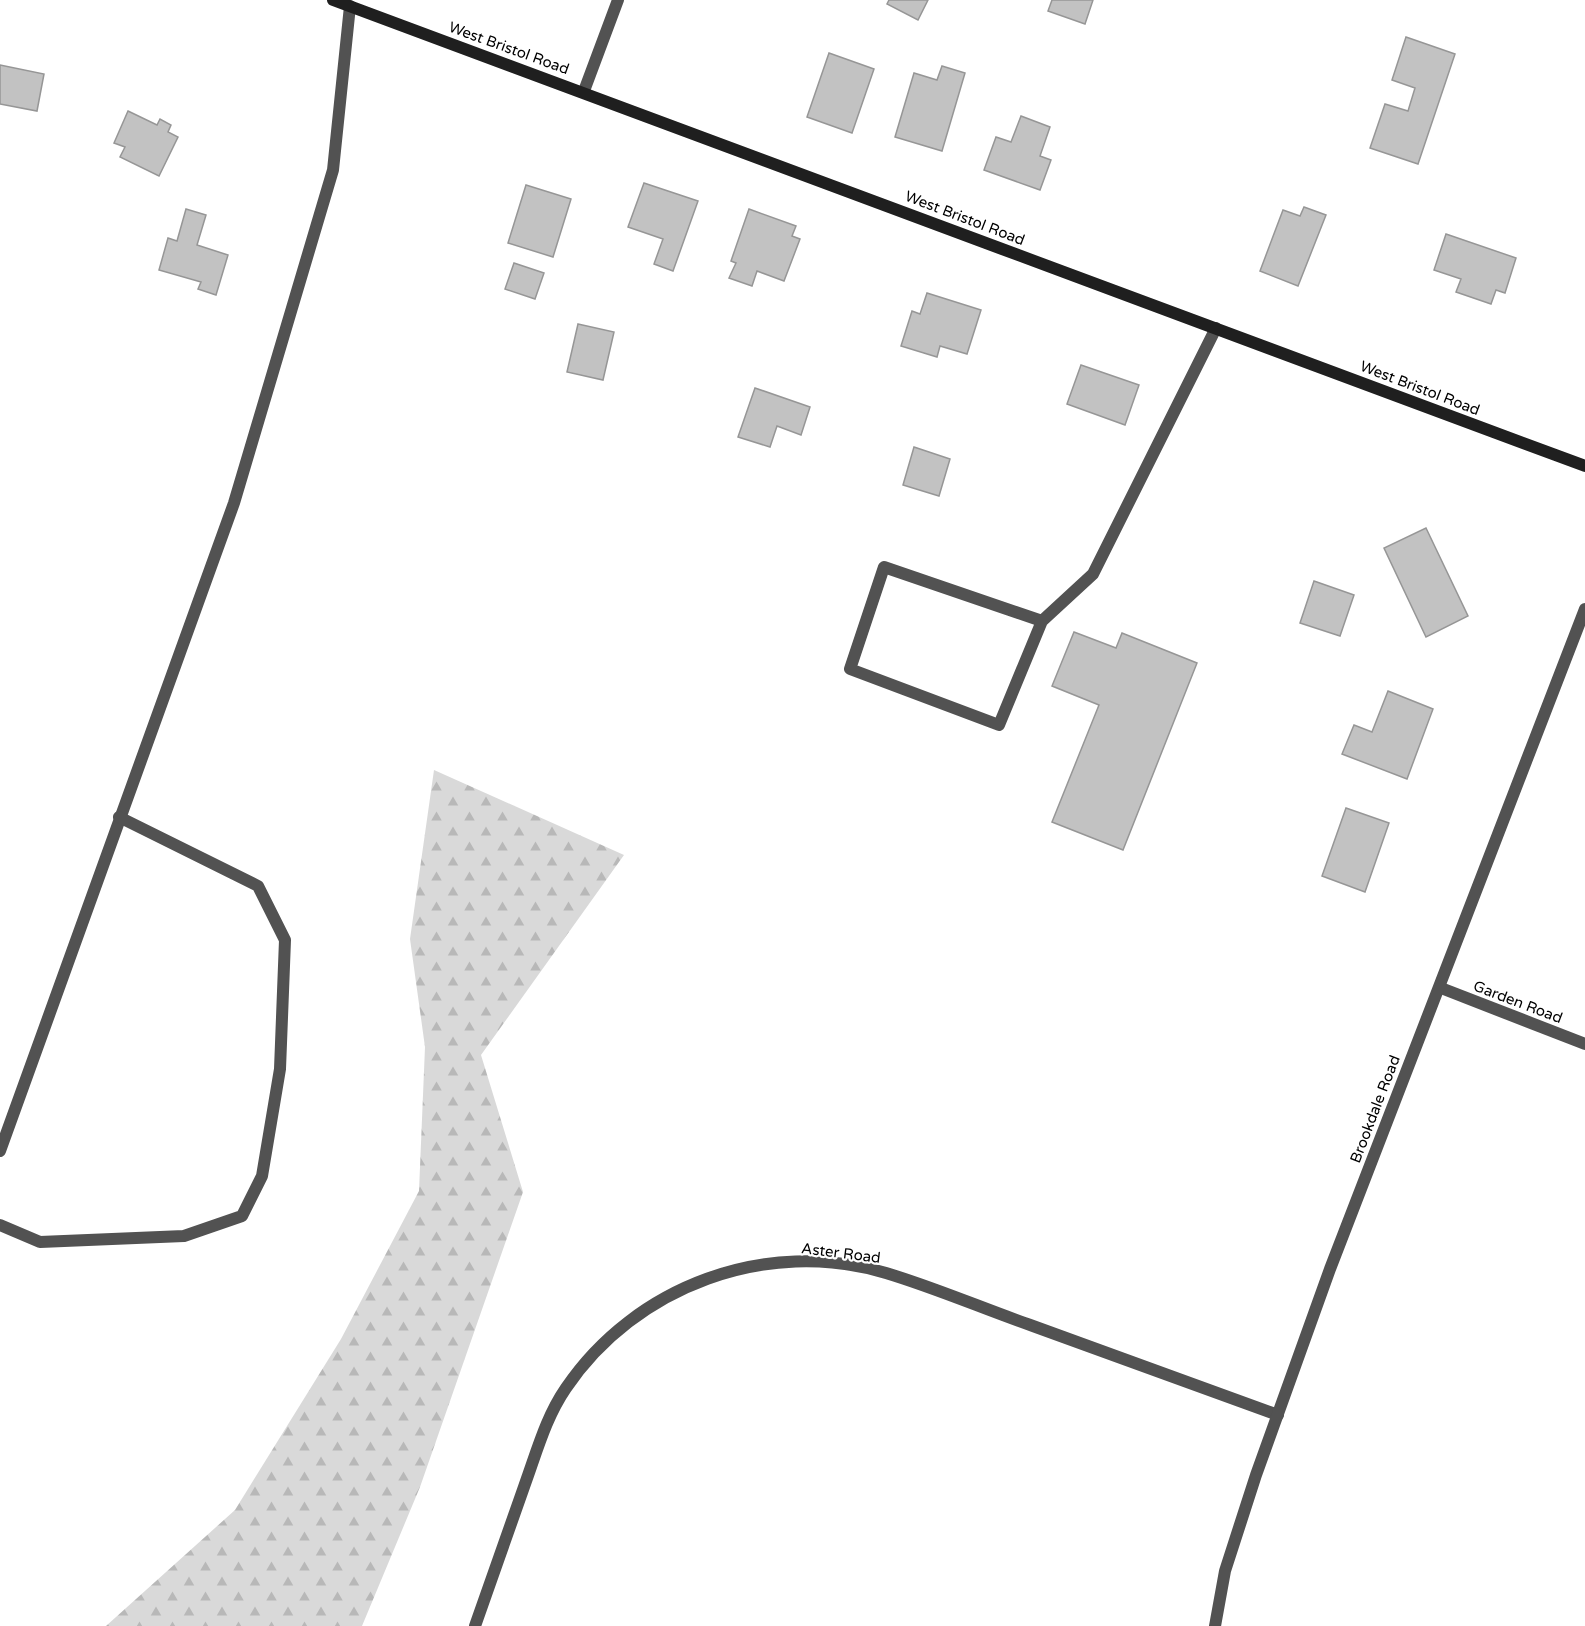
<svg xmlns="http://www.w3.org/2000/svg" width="1585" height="1626" viewBox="0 0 1585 1626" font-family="'Varela Round',sans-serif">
<defs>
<pattern id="forest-firs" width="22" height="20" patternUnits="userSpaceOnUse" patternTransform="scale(1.5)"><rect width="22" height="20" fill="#d9d9d9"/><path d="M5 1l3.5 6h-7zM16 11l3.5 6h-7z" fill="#b8b8b8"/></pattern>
</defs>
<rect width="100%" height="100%" fill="#fff"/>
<path fill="url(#forest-firs)" d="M434 770 624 855 481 1055 523 1192 420 1487 362 1626H106L235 1510 341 1339 419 1191 425 1047 410 939Z"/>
<g fill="#c2c2c2" stroke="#969696" stroke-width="1.5">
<path d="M889 0H928L918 20 887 4Z"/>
<path d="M1052 0H1093L1085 24 1048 11Z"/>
<path d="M1406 37 1455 54 1418 164 1370 148 1385 104 1408 111 1415 88 1392 80Z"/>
<path d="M829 53 874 69 852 133 807 117Z"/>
<path d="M0 65 44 74 37 111 0 104Z"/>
<path d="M942 66 965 73 942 151 895 137 914 73 937 80Z"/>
<path d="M128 111 157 125 160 119 171 125 168 132 178 137 159 176 120 157 125 147 114 143Z"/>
<path d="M1021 116 1050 127 1040 156 1051 160 1040 190 984 170 996 137 1011 142Z"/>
<path d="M644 183 698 201 673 271 654 264 663 239 628 227Z"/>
<path d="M526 185 571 199 553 257 508 243Z"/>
<path d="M1304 207 1326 215 1298 286 1260 271 1283 210 1300 216Z"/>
<path d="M186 209 206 215 197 245 228 255 216 295 198 289 201 282 159 270 168 238 177 241Z"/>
<path d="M749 209 796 226 792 236 800 239 784 281 757 271 752 286 729 278 736 263 731 261Z"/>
<path d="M1446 234 1516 258 1505 293 1496 290 1491 304 1456 292 1461 279 1434 270Z"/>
<path d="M514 263 544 273 535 299 505 289Z"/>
<path d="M927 293 981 310 967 354 940 346 937 357 901 346 912 311 920 314Z"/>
<path d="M578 324 614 332 603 380 567 372Z"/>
<path d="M1081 365 1139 385 1125 425 1067 404Z"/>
<path d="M755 388 810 407 801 435 777 426 770 447 738 437Z"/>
<path d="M914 447 950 459 939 496 903 485Z"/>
<path d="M1426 528 1468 616 1426 637 1384 548Z"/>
<path d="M1314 581 1354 595 1340 636 1300 623Z"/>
<path d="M1074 632 1116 648 1122 633 1197 663 1123 850 1052 822 1099 705 1052 686Z"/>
<path d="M1388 691 1433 709 1407 779 1342 754 1354 725 1372 732Z"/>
<path d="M1346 808 1389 823 1365 892 1322 876Z"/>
</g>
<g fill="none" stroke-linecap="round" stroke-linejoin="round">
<g stroke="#525252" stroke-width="12">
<path d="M1042 621 999 725 850 669 884 567 1042 621 1093 574 1216 328"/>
<path d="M0 1151 234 503 333 170 350 6"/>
<path d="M0 1225 40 1242 184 1236 242 1216 262 1176 280 1069 285 940 258 886 119 817"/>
</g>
<g stroke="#525252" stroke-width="12">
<path d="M584 91 618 0"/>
<path d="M1441 988 1585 1044"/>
<path d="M475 1626C492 1579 508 1531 525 1484 537 1451 546 1417 566 1388 635 1286 767 1237 886 1273 936 1288 984 1309 1033 1326 1114 1356 1196 1385 1278 1415"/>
<path d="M1215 1626 1225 1571 1256 1475 1330 1269 1585 609"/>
</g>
<path stroke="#1f1f1f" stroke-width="12" d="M333 0 1585 466"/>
</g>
<g text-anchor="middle" stroke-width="4.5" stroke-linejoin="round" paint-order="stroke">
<g font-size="15" fill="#000" stroke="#fff">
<text transform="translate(509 48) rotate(20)" y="5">West Bristol Road</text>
<text transform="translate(965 218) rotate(21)" y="5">West Bristol Road</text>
<text transform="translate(1420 388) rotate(21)" y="5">West Bristol Road</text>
<text transform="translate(1518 1002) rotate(21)" y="5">Garden Road</text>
<text transform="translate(1375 1109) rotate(-69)" y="5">Brookdale Road</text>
<text transform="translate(841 1253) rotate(7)" y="5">Aster Road</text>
</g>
</g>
</svg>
